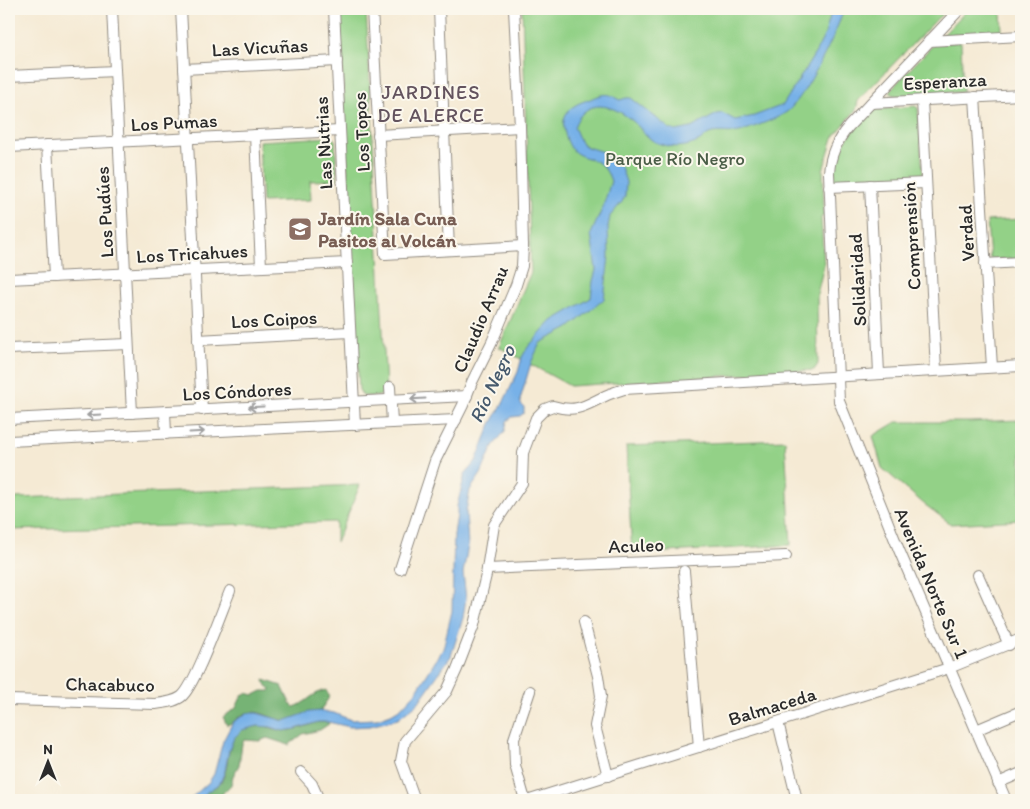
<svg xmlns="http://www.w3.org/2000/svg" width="1030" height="809" viewBox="0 0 1030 809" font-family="Itim,sans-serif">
<rect width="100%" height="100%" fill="#fbf7ec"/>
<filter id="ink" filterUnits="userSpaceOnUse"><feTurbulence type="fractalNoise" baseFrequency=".02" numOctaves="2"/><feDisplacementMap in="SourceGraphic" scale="10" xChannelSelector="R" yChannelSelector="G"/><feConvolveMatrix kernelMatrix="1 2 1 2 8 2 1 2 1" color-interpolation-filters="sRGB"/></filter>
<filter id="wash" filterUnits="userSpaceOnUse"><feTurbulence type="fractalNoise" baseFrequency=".0096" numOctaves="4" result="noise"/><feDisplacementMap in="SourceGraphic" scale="20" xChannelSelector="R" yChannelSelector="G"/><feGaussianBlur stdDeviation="1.12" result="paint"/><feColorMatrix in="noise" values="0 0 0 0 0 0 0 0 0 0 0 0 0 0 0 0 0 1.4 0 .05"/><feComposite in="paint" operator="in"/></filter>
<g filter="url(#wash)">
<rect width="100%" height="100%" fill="#f5ead4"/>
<g fill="#93d187" stroke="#5f7e59">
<path d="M339 9H366L386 388C383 399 373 396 363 396L359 390Z"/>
<path d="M522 9H950L938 18 869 89 858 101 856 110 833 138 823 170 824 214 821 218 824 265 817 294 818 364 814 370 570 386 499 347 531 272Z"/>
<path d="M968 9H1001L1002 33 943 35Z"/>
<path d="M961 42 963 92 897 96 891 94V89L934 44Z"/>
<path d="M915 106 918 108 923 174 917 180 835 182 833 180C836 145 850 134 872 110Z"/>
<path d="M331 137 335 140 337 180 310 181 311 200 262 202 259 141Z"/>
<path d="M1021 219V259H990L987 221Z"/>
<path d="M1021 420V520L951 524 924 504 882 468 873 436 896 422H968Z"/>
<path d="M785 440 791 545 632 554 626 446Z"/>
<path d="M360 485 336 543V522L9 530V509L16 498Z"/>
</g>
<g fill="#76b374" stroke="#506f50">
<path d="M264 680 282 686 290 703 294 707C307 703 310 694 326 690L329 695 328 699 320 711C307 713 295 722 282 720 270 719 260 709 247 713 239 715 234 723 227 725L223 717 236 708 242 695 246 693 254 695 262 691H270L271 689 265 684Z"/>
<path d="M318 722H328L329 724 320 730 303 734 289 745 267 738 260 741 244 740 242 744 239 765 233 776 231 785 223 793 219 800H201C203 797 205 794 208 791 212 788 218 786 221 782 233 763 221 728 258 726 266 725 272 729 280 730 293 732 306 726 318 722Z"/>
</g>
<path fill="#77b1e8" stroke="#516e8a" d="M832 9H844C836 34 807 94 788 111 778 119 755 126 743 131 732 135 719 130 709 134 706 135 703 139 700 141 691 146 678 148 668 146 663 145 657 143 653 141 646 136 640 128 634 122 613 104 586 96 574 127L581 143 587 147 603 152 621 167 626 182 625 196 622 202 610 216 608 227 609 256 604 299 569 328 540 343 531 363 520 400 521 404 524 407V413L520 416 512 417 507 421 505 431 493 446 481 474 470 490 466 511 468 546 463 573 466 598 463 618 451 656 418 703 398 719 370 726 350 727 328 722H318L296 729 283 731 271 727 258 726 242 730 234 738 229 750 225 771 220 783 207 792 201 800H189L209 782 214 774 223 741 233 722 247 713H257L284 721 309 712 320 711 334 713 351 720 377 719 391 714 401 708 416 692 443 649 452 611 454 534 457 515V506L465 474 476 461 491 424 502 405 518 372 522 357 528 347 552 321 591 298 593 281 596 270 591 234 603 207 611 181C601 152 582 163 571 148 569 145 567 140 566 137 559 116 568 106 588 100 595 97 602 93 610 95 614 96 616 99 620 100L626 98H631L670 129 676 131 691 128 717 114 722 113 735 120 754 116 783 105 816 52 825 34Z"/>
</g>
<g filter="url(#ink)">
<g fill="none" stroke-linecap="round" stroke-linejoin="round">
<g stroke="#908a80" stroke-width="12">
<g id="minor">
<path d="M112 9 132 413"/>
<path d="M181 9 202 410"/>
<path d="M334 9 355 425"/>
<path d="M372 9 385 254 523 246"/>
<path d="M439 9 449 250"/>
<path d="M960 9 849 126C837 140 830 155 829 173L839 401 899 550 1006 800"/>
<path d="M929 41 1021 36"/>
<path d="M184 69 337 61"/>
<path d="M9 76 115 71"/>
<path d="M975 97 992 367"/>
<path d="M922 100 936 370"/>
<path d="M871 103 1021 95"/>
<path d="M255 135 261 267"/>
<path d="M378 135 520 127"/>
<path d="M47 145 54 277"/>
<path d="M9 147 340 131"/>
<path d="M870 185 879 373"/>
<path d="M829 187 926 183"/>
<path d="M985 264 1021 262"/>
<path d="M9 279 347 263"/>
<path d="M198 340 350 332"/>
<path d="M9 349 128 344"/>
<path d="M390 387 392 423"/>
<path d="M165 412 166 434"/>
<path d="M9 419 467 396"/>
<path d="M9 441 456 420"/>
<path d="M400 569 435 461 463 405 472 382 492 342 516 285 522 266 523 246 520 127 514 9"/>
<path d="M487 569 786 556"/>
<path d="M684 571 699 747"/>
<path d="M978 575 1009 645"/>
<path d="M584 622 598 676 601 696 595 726 608 776"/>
<path d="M9 700 155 704C164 703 174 702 181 697 195 687 222 610 230 591"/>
<path d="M778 722 797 800"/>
<path d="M976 730 1021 711"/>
<path d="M301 772 312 784 319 800"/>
<path d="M998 783 1021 773"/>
<path d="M415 800 401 761 405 741 447 691 457 669 474 625 486 575 494 525 522 483 523 453 536 418 545 409 553 406C577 413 584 406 605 396 611 393 618 391 624 389L1021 366"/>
<path d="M525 800 515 765 514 739 530 691"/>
<path d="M530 800 949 668 1021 639"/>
</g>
</g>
<use href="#minor" stroke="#fff" stroke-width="10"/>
</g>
<defs><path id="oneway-shaft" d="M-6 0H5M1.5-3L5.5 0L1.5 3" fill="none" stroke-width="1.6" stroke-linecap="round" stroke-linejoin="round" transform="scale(1.25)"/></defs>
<g stroke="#a0a0a0">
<use href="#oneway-shaft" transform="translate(418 399) rotate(177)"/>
<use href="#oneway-shaft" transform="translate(256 407) rotate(177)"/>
<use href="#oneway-shaft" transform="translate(94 415) rotate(177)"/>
<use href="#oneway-shaft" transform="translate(197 432) rotate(-3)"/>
</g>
</g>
<defs>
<g id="school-square" transform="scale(1.25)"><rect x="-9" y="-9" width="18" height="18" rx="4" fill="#8d6e63" stroke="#fbf7ec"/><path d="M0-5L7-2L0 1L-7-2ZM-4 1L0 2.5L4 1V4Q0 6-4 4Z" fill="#fff"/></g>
</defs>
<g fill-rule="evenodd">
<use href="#school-square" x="300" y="229"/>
</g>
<g text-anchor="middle" stroke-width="4" stroke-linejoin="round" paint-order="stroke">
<g font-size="19" fill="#2b2b2b" stroke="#fbf7ec">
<text transform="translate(260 47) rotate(-3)" y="7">Las Vicuñas</text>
<text transform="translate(945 81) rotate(-3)" y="7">Esperanza</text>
<text transform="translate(174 122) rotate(-3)" y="7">Los Pumas</text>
<text transform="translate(361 132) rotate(-93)" y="7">Los Topos</text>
<text transform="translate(323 143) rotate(-93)" y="7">Las Nutrias</text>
<text transform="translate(104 212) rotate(-93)" y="7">Los Pudúes</text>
<text transform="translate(966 233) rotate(-93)" y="7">Verdad</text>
<text transform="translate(911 236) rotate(-93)" y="7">Comprensión</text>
<text transform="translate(192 253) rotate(-3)" y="7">Los Tricahues</text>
<text transform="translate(857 280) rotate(-93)" y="7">Solidaridad</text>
<text transform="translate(274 319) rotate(-3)" y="7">Los Coipos</text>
<text transform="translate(480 319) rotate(-67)" y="7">Claudio Arrau</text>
<text transform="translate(237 391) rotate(-3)" y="7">Los Cóndores</text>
<text transform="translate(636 545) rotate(-2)" y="7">Aculeo</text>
<text transform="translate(932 583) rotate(67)" y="7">Avenida Norte Sur 1</text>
<text transform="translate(110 684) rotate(1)" y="7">Chacabuco</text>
<text transform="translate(772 706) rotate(-17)" y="7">Balmaceda</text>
</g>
<g font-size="19" fill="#4a5d47" stroke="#fbf7ec">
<text x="675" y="165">Parque Río Negro</text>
</g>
<g font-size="19" font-weight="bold" fill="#785e54" stroke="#fbf7ec" text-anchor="start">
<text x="318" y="225">Jardín Sala Cuna<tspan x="318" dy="22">Pasitos al Volcán</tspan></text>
</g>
<g font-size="20" letter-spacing="1" fill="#63535e" stroke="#fbf7ec">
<text x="431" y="99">JARDINES<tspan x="431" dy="23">DE ALERCE</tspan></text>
</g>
<g font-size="20" font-style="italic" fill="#465a6d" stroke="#fbf7ec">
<text transform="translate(492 384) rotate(-65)" y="7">Río Negro</text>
</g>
</g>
<rect width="1030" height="809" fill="none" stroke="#fbf7ec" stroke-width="30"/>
<g transform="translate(48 762)" stroke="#fbf7ec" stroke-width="4" paint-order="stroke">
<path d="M0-4L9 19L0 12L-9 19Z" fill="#2b2b2b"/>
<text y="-8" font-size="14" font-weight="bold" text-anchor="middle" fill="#2b2b2b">N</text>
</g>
</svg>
